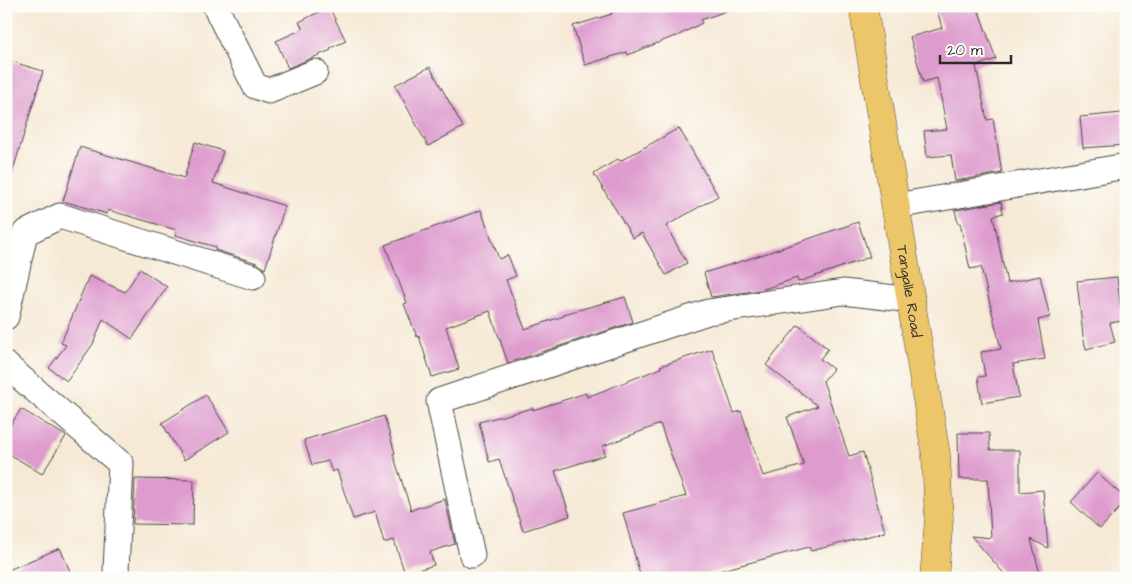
<svg xmlns="http://www.w3.org/2000/svg" width="1132" height="584" viewBox="0 0 1132 584" font-family="'Architects Daughter',sans-serif">
<rect width="100%" height="100%" fill="#fdfcf7"/>
<filter id="ink" filterUnits="userSpaceOnUse"><feTurbulence type="fractalNoise" baseFrequency=".02" numOctaves="2"/><feDisplacementMap in="SourceGraphic" scale="10" xChannelSelector="R" yChannelSelector="G"/><feConvolveMatrix kernelMatrix="1 2 1 2 8 2 1 2 1" color-interpolation-filters="sRGB"/></filter>
<filter id="wash" filterUnits="userSpaceOnUse"><feTurbulence type="fractalNoise" baseFrequency=".0096" numOctaves="4" result="noise"/><feDisplacementMap in="SourceGraphic" scale="20" xChannelSelector="R" yChannelSelector="G"/><feGaussianBlur stdDeviation="1.12" result="paint"/><feColorMatrix in="noise" values="0 0 0 0 0 0 0 0 0 0 0 0 0 0 0 0 0 1.4 0 .05"/><feComposite in="paint" operator="in"/></filter>
<g filter="url(#wash)">
<rect width="100%" height="100%" fill="#f6e9d5"/>
<g id="blocks">
<g fill="#de9bce">
<path d="M624 6H734V8L701 20 702 23 675 37V36L628 55 627 52 585 65 573 26 612 14 611 12Z"/>
<path d="M936 6H977L996 59 976 66 987 120 993 119 1002 173 955 181 951 155 927 157 924 131 947 129 937 78 923 82 910 37 942 28Z"/>
<path d="M329 7 346 41 330 48 331 50 288 68 276 41 303 29 299 22Z"/>
<path d="M6 60 43 71 11 177 6 176Z"/>
<path d="M430 67 463 127 428 146 395 85Z"/>
<path d="M1122 113 1125 145 1083 148 1080 117Z"/>
<path d="M679 128 718 196 666 226 687 263 666 275 642 233 633 238 594 174 618 159 620 161Z"/>
<path d="M195 142 223 151 213 183 285 206 265 269 257 263 215 250 216 247 175 235 177 230 108 210 107 214 63 201 80 147 184 178Z"/>
<path d="M1001 202 1003 213 993 216 1007 283 1040 276 1050 317 1038 320 1045 359 1013 364 1019 397 982 403 978 377 985 376 981 352 1001 349 981 267 970 269 960 223 958 224 955 210Z"/>
<path d="M481 210 499 259 508 255 516 276 506 280 525 329 564 316V314L625 297 633 322 508 363 490 311 446 327 459 369 432 377 419 336 417 337 404 304 407 303 385 245Z"/>
<path d="M858 222 870 257 798 282 797 278 761 290 711 297 704 273 761 255Z"/>
<path d="M140 269 167 287 132 339 103 319 93 344 67 381 49 368 66 345 61 343 89 276 125 292Z"/>
<path d="M1117 277 1122 321 1110 323 1115 342 1086 349 1083 336 1077 281Z"/>
<path d="M798 325 828 349 820 359 833 369 823 381 849 456 863 452 885 532 811 551 809 547 692 578H641L623 513 686 496 660 424 603 446 605 455 555 471 570 516 523 531 499 459 489 462 479 422 533 408V410L586 393 587 397 661 368 660 366 712 349 734 413 741 411 763 476 804 465 787 417 818 406 766 365Z"/>
<path d="M206 395 229 432 184 460 162 423Z"/>
<path d="M21 409 66 436 42 474 6 452V432Z"/>
<path d="M384 416 395 453 393 454 411 510 445 499 455 544 430 552 434 565 405 574 394 540 384 543 375 512 353 519 337 470 332 472 328 461 312 465 304 440Z"/>
<path d="M958 433H989L990 450H1020V492L1043 490 1048 548 1031 539 1041 578H1008L971 536 991 538 988 479H959Z"/>
<path d="M1097 473 1126 499V501L1100 529 1071 502Z"/>
<path d="M135 479 194 480 193 525 133 524Z"/>
<path d="M60 548 73 578H6V571Z"/>
</g>
</g>
</g>
<g filter="url(#ink)">
<use href="#blocks" fill-opacity="0" stroke="#494844" stroke-width="1"/>
<g fill="none" stroke-linecap="round" stroke-linejoin="round">
<g stroke="#494844" stroke-width="27">
<g id="minor">
<path d="M215 6 255 86 269 91 315 72"/>
<path d="M896 206 1126 166"/>
<path d="M6 317 25 233 60 216 253 277"/>
<path d="M6 365 121 464 116 571 119 578"/>
<path d="M472 555 439 401 708 312 843 292 912 300"/>
</g>
</g>
<g stroke="#494844" stroke-width="29">
<g id="highway">
<path id="s1" d="M863 6 936 455 939 519 934 578"/>
</g>
</g>
<use href="#minor" stroke="#fff" stroke-width="25"/>
<use href="#highway" stroke="#ecc669" stroke-width="28"/>
</g>
</g>
<g text-anchor="middle" stroke-width="5" stroke-linejoin="round" paint-order="stroke">
<g font-size="15" fill="#2b2b2b" stroke="#fdfcf7">
<text dy="5" stroke="none"><textPath href="#s1" startOffset="289">Tangalle Road</textPath></text>
</g>
</g>
<rect width="1132" height="584" fill="none" stroke="#fdfcf7" stroke-width="25"/>
<path d="M940 55v8h71v-8" fill="none" stroke="#2b2b2b" stroke-width="2.5"/>
<text x="947" y="55" font-size="15" fill="#2b2b2b" stroke="#fdfcf7" stroke-width="4" paint-order="stroke">20 m</text>
</svg>
